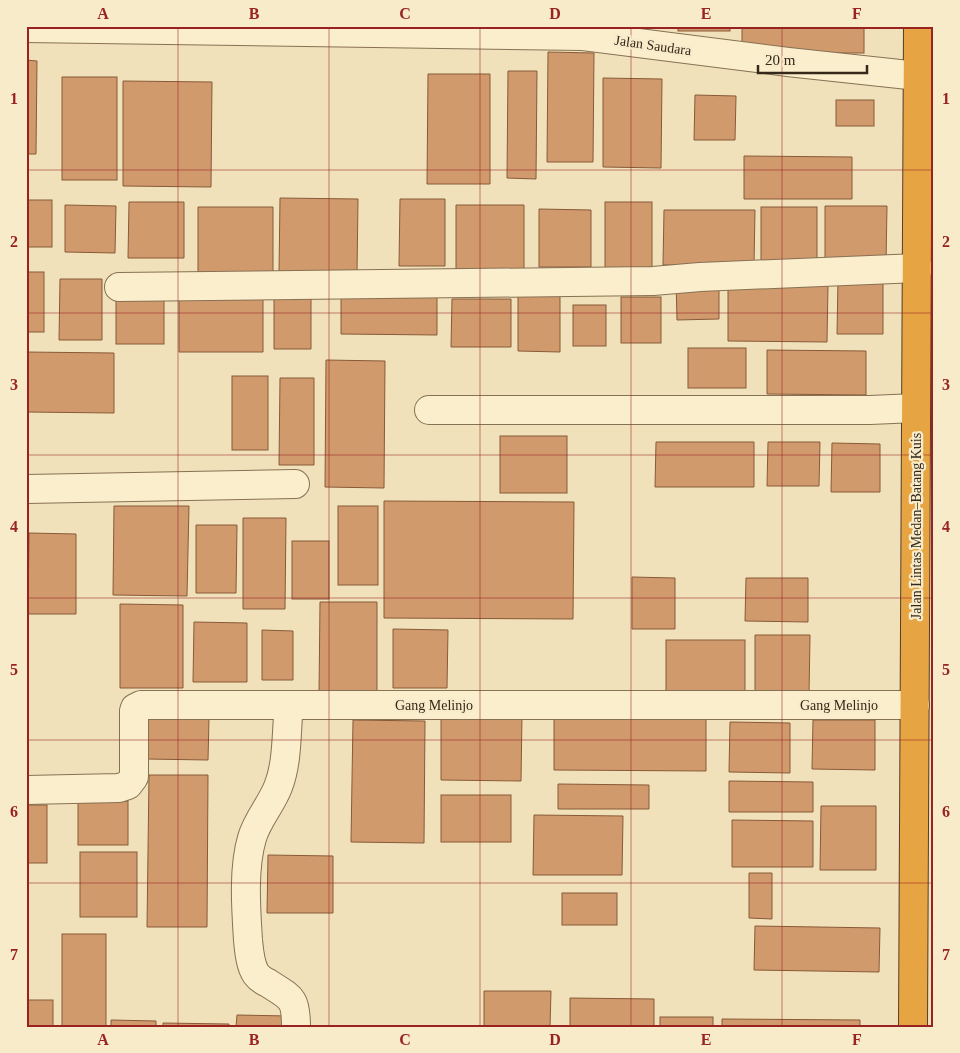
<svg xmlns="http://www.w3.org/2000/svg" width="960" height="1053" viewBox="0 0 960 1053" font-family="Georgia,serif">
<rect width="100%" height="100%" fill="#f0e1ba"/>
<g fill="#d19a6d" stroke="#885a38">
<rect x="678" y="26" width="52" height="5"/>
<rect x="742" y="26" width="122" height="27"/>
<path d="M548 52 594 53 593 162H547Z"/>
<path d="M26 60 37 61 36 154H26Z"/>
<path d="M508 71H537L536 179 507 178Z"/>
<path d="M428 74H490V184H427Z"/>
<rect x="62" y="77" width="55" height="103"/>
<path d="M603 78 662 79 661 168 603 167Z"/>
<path d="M123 81 212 82 211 187 123 186Z"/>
<path d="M695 95 736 96 735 140H694Z"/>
<rect x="836" y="100" width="38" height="26"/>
<path d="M744 156 852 157V199H744Z"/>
<path d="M280 198 358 199 357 275 279 274Z"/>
<path d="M400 199H445V266H399Z"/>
<rect x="26" y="200" width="26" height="47"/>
<path d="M129 202H184V258H128Z"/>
<rect x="605" y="202" width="47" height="73"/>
<path d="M65 205 116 206 115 253 65 252Z"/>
<path d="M456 205H524V270L456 269Z"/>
<path d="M825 206H887L886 263H825Z"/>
<path d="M198 207H273V276L198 275Z"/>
<rect x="761" y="207" width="56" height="57"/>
<path d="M539 209 591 210V267H539Z"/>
<path d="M664 210H755L754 266 663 265Z"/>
<rect x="26" y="272" width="18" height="60"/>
<path d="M60 279H102V340H59Z"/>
<path d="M838 279H883V334H837Z"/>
<path d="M676 281H719V319L677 320Z"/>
<path d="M728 284 828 285 827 342 728 341Z"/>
<path d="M274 293 311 294V349H274Z"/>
<path d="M341 293 437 294V335L341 334Z"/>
<path d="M179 294 263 295V352H179Z"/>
<path d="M518 296H560V352L518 351Z"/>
<rect x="116" y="297" width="48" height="47"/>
<rect x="621" y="297" width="40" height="46"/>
<path d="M452 299H511V347H451Z"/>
<rect x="573" y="305" width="33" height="41"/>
<rect x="688" y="348" width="58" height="40"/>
<path d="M767 350 866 351V395L767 394Z"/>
<path d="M26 352 114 353V413L26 412Z"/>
<path d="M326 360 385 361 384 488 325 487Z"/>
<rect x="232" y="376" width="36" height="74"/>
<path d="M280 378H314V465H279Z"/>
<rect x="500" y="436" width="67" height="57"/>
<path d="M656 442H754V487H655Z"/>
<path d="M768 442H820L819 486H767Z"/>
<path d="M832 443 880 444V492H831Z"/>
<path d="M384 501 574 502 573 619 384 618Z"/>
<path d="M114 506H189L187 596 113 595Z"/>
<rect x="338" y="506" width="40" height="79"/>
<path d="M243 518H286L285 609H243Z"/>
<path d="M196 525H237L236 593H196Z"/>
<path d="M29 533 76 534V614H28Z"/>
<rect x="292" y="541" width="37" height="58"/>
<path d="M632 577 675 578V629H632Z"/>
<path d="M746 578H808V622L745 621Z"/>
<path d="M320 602H377V694H319Z"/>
<path d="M120 604 183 605V688H120Z"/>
<path d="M194 622 247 623V682H193Z"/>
<path d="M393 629 448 630 447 688H393Z"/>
<path d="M262 630 293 631V680H262Z"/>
<path d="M755 635H810L809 695H755Z"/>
<rect x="666" y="640" width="79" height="60"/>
<path d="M554 712 706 713V771L554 770Z"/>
<path d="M441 714H522L521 781 441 780Z"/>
<path d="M146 719H209L208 760 146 759Z"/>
<path d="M353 720 425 721 424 843 351 842Z"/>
<path d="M813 720H875V770L812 769Z"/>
<path d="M730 722 790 723V773L729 772Z"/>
<path d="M149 775H208L207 927H147Z"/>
<path d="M729 781 813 782V812H729Z"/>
<path d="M558 784 649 785V809H558Z"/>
<rect x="441" y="795" width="70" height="47"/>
<rect x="78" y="801" width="50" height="44"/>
<rect x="26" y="805" width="21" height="58"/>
<path d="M821 806H876V870H820Z"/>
<path d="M534 815 623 816 622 875H533Z"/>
<path d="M732 820 813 821V867H732Z"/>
<rect x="80" y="852" width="57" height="65"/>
<path d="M268 855 333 856V913H267Z"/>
<path d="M749 873H772V919L749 918Z"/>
<rect x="562" y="893" width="55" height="32"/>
<path d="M755 926 880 928 879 972 754 970Z"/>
<rect x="62" y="934" width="44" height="93"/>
<path d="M484 991H551L550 1027H484Z"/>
<path d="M570 998 654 999V1027H570Z"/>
<rect x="26" y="1000" width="27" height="27"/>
<path d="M237 1015 288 1016V1027H236Z"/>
<rect x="660" y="1017" width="53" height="10"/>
<path d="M722 1019 860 1020V1027H722Z"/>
<path d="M111 1020 156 1021V1027H111Z"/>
<path d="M163 1023 229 1024V1027H163Z"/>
</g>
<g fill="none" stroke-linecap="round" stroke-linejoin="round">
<g stroke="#877153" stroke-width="30">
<g id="minor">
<path d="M26 28 583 36 788 62 918 76"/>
<path d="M119 287 653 281 700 277 918 268"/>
<path d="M429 410H870L916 408"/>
<path d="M26 489 295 484"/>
<path d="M289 705C286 731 288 762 278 787 271 805 257 820 252 838 243 868 246 909 248 940 249 950 250 965 256 974 259 978 263 981 268 983 291 998 296 997 296 1027"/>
<path d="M26 790 119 788 128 785 134 777V711L135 708 141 705H915"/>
</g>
</g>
<g stroke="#543e29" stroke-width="30">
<path id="highway" d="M913 1027 918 26"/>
</g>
<use href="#minor" stroke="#fbeecd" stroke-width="28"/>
<use href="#highway" stroke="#e7a443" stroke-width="28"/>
</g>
<path fill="none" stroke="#992320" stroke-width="1" stroke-opacity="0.55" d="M178 26V1027M329 26V1027M480 26V1027M631 26V1027M782 26V1027M26 170H934M26 313H934M26 455H934M26 598H934M26 740H934M26 883H934"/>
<g text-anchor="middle" stroke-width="4.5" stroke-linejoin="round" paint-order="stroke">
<g font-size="14" fill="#35281a" stroke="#f7ebca">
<text transform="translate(653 45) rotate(8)" y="5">Jalan Saudara</text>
<text transform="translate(916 526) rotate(-90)" y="5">Jalan Lintas Medan–Batang Kuis</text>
<text x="434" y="710">Gang Melinjo</text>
<text x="839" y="710">Gang Melinjo</text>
</g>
</g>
<rect width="960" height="1053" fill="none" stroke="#f7ebca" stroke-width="55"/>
<path d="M758 65v8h109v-8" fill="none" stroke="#35281a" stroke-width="2.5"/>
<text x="765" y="65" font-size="15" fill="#35281a" stroke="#f7ebca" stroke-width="4" paint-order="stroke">20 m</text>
<rect x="28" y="28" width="904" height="998" fill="none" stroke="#992320" stroke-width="2"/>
<g font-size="16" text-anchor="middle" font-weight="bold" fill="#992320">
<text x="103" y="19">A</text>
<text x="254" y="19">B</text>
<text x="405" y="19">C</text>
<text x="555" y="19">D</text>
<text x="706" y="19">E</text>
<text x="857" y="19">F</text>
<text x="14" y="104">1</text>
<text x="946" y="104">1</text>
<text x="14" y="247">2</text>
<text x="946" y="247">2</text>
<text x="14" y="390">3</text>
<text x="946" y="390">3</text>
<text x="14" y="532">4</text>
<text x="946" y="532">4</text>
<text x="14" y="675">5</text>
<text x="946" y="675">5</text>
<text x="14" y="817">6</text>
<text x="946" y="817">6</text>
<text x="14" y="960">7</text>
<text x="946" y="960">7</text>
<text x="103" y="1045">A</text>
<text x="254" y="1045">B</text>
<text x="405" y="1045">C</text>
<text x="555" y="1045">D</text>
<text x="706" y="1045">E</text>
<text x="857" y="1045">F</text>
</g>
</svg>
